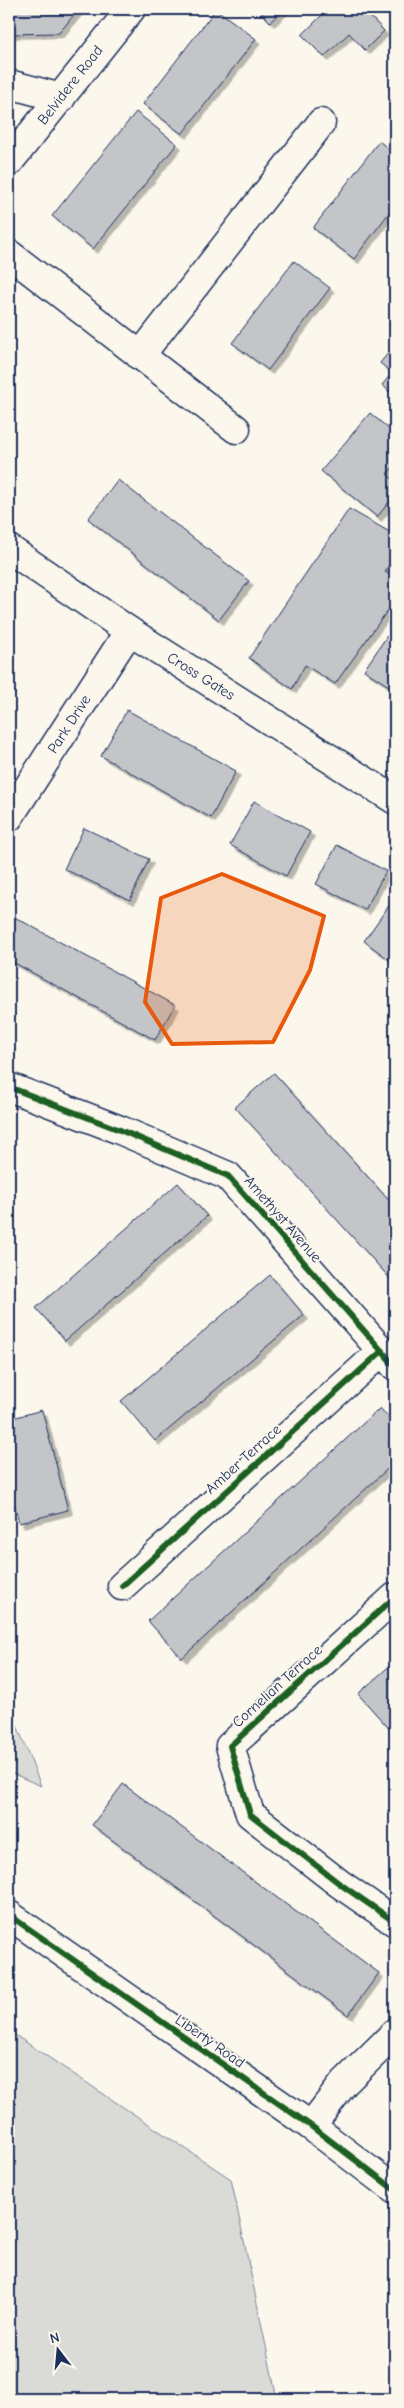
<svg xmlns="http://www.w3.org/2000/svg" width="404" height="2408" viewBox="0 0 404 2408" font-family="'Comic Neue',sans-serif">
<defs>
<filter id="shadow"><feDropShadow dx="4.5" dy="4.5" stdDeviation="0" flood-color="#0004"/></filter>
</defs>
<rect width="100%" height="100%" fill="#fbf7ec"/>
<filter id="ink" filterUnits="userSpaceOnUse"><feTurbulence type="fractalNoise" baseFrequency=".02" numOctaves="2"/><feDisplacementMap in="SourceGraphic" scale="10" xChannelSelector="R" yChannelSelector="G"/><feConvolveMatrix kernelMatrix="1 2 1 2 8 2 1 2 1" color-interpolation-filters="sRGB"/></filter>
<g filter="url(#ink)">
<g fill="#dadad7" stroke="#7a849a">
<path d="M9 1705 41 1786 9 1772Z"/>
<path d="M9 2031 231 2179 277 2399H9Z"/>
</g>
<g fill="#c3c5c9" stroke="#1b2f5e" filter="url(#shadow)">
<path d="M9 9H79L59 33 9 34Z"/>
<path d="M216 9 256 39 182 134 143 104Z"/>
<path d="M258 9H284L270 22Z"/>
<path d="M328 9H363L384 31 365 50 349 33 324 57 302 35Z"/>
<path d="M136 112 177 144 93 249 52 216Z"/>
<path d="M379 141 395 154V205L354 259 313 228Z"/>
<path d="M294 261 330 288 268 370 232 343Z"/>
<path d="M395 345V396L382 385 392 373 380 363Z"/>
<path d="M370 413 395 434V465L387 474 395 481V495L377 517 321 471Z"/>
<path d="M118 480 249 581 219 620 88 519Z"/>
<path d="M349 509 395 535V554L385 572 395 577V600L335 684 305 665 292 689 249 658Z"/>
<path d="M387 636 395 641V690L364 670Z"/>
<path d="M127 710 236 771 211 818 101 756Z"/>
<path d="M254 801 310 832 286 876 230 845Z"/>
<path d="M84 828 149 859 130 900 64 869Z"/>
<path d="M337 845 386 871 365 910 316 884Z"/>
<path d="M395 897V964L364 941Z"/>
<path d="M9 914 175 1005 155 1040 9 960Z"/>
<path d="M274 1073 395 1207V1284L235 1107Z"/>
<path d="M178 1183 207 1216 65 1341 36 1308Z"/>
<path d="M270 1275 304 1315 155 1441 121 1401Z"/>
<path d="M380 1408 395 1425V1462L182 1658 148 1621Z"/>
<path d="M42 1410 68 1510 19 1523 9 1482V1419Z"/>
<path d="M395 1661V1733L394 1734 358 1694Z"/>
<path d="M123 1784 379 1973 348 2015 92 1825Z"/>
</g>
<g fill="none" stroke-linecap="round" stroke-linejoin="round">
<g stroke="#1b2f5e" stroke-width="31">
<g id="minor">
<path d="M9 84 61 98"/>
<path d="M9 254 236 429"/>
<path d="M140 356 321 123"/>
<path d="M9 817 129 631"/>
<path d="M9 1087 120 1130 228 1176 395 1366"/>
<path d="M122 1586 382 1351"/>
<path d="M395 1597 230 1746 250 1814 340 1884 395 1922"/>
<path d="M9 1915 311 2126 395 2190"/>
<path d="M311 2126 344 2083 395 2033"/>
</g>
</g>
<g stroke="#1b2f5e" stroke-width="31">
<path id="tertiary" d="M9 162 131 9"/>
</g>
<g stroke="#1b2f5e" stroke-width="31">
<path id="primary" d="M9 549 129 631 395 800"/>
</g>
<use href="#minor" stroke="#fbf7ec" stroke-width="28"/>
<use href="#tertiary" stroke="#fbf7ec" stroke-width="28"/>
<use href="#primary" stroke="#fbf7ec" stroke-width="28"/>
<g stroke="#fbf7ec" stroke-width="9">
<g id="cycleway">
<path d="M9 1087 120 1130 228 1176 395 1366"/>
<path d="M122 1586 382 1351"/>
<path d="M395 1597 230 1746 250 1814 340 1884 395 1922"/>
<path d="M9 1915 311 2126 395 2190"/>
</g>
</g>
<use href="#cycleway" stroke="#1b5e20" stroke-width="6"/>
</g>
</g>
<path fill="#e8590c" fill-opacity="0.2" stroke="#e8590c" stroke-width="4" stroke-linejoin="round" d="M222 874 324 916 310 970 273 1042 172 1044 145 1002 161 898Z"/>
<g text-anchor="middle" stroke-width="4" stroke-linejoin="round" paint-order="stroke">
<g font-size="15" fill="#1b2f5e" stroke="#fbf7ec">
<text transform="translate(70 85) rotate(-52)" y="5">Belvidere Road</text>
<text transform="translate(201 676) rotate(32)" y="5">Cross Gates</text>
<text transform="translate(69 724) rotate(-57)" y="5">Park Drive</text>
<text transform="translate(283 1219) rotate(49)" y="5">Amethyst Avenue</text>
<text transform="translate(243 1459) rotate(-42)" y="5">Amber Terrace</text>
<text transform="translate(277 1686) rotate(-42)" y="5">Cornelian Terrace</text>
<text transform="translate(210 2041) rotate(35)" y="5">Liberty Road</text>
</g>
</g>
<rect width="404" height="2408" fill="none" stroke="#fbf7ec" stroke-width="30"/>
<rect x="15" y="15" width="374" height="2378" fill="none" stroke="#1b2f5e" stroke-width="2" filter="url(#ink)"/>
<g transform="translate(58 2350) rotate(344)" stroke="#fbf7ec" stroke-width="4" paint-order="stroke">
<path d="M0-4L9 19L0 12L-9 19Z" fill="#1b2f5e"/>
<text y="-8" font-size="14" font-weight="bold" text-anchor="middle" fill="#1b2f5e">N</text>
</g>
</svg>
